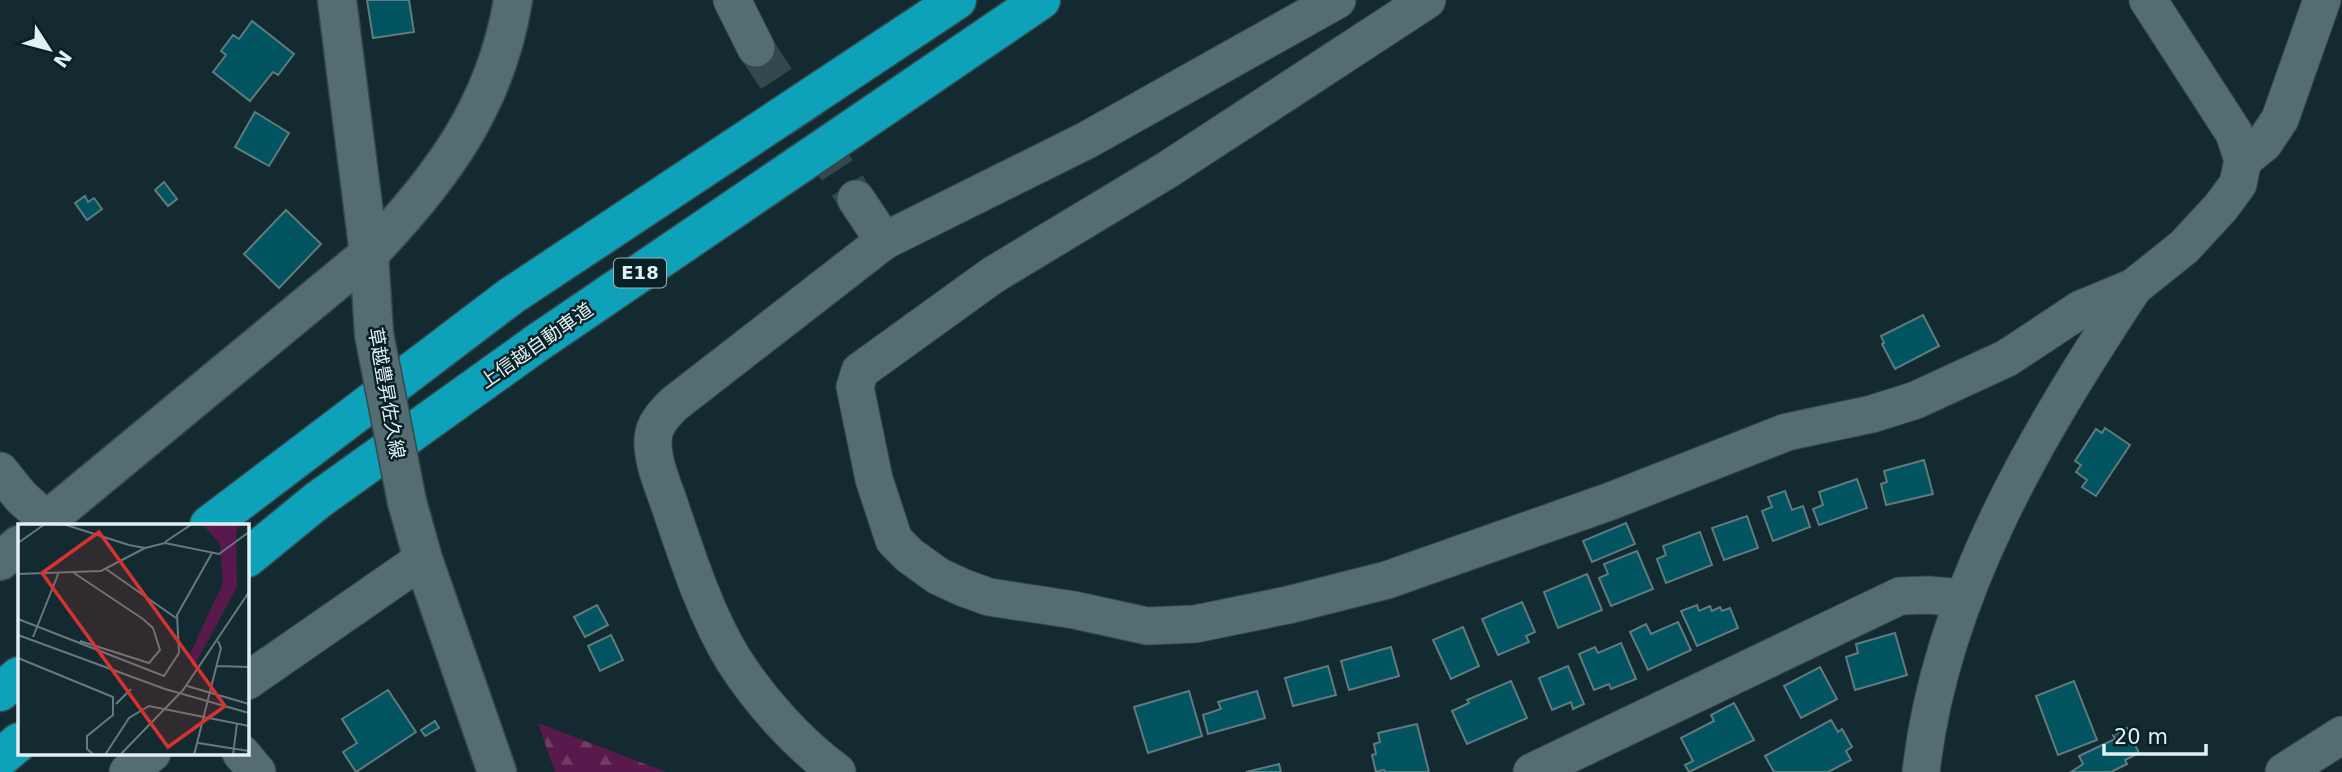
<svg xmlns="http://www.w3.org/2000/svg" width="2342" height="772" viewBox="0 0 2342 772" font-family="'DejaVu Sans','Noto Sans JP',sans-serif">
<defs>
<pattern id="forest-firs" width="22" height="20" patternUnits="userSpaceOnUse" patternTransform="scale(1.75)"><rect width="22" height="20" fill="#59194d"/><path d="M5 1l3.5 6h-7zM16 11l3.5 6h-7z" fill="#713b67"/></pattern>
</defs>
<rect width="100%" height="100%" fill="#132b30"/>
<path fill="url(#forest-firs)" d="M538 723 666 772H555Z"/>
<g fill="#025461" stroke="#607a80" stroke-width="2">
<path d="M367 0H409L414 32 373 38Z"/>
<path d="M252 21 294 54 278 75 273 72 250 101 213 72 226 55 221 51 233 35 239 39Z"/>
<path d="M255 112 289 133 269 166 235 147Z"/>
<path d="M164 182 177 199 168 206 155 190Z"/>
<path d="M85 196 88 202 94 198 102 209 87 220 75 203Z"/>
<path d="M286 210 321 244 279 288 244 254Z"/>
<path d="M1923 315 1939 346 1895 369 1882 344 1884 343 1881 336Z"/>
<path d="M2105 428 2130 445 2096 496 2082 487 2087 480 2076 472 2081 465 2075 461 2096 429 2102 433Z"/>
<path d="M1924 460 1933 494 1886 505 1881 484 1887 482 1884 471Z"/>
<path d="M1857 479 1867 508 1819 525 1813 509 1823 505 1819 492Z"/>
<path d="M1785 491 1792 510 1803 506 1810 527 1773 541 1762 511 1772 507 1768 497Z"/>
<path d="M1747 516 1758 548 1724 560 1712 528Z"/>
<path d="M1626 523 1635 544 1592 562 1583 541Z"/>
<path d="M1700 532 1712 565 1666 583 1657 559 1666 555 1663 546Z"/>
<path d="M1637 551 1653 589 1611 606 1599 578 1608 574 1604 564Z"/>
<path d="M1587 574 1602 610 1558 628 1544 592Z"/>
<path d="M1522 602 1535 632 1526 636 1529 642 1498 655 1482 619Z"/>
<path d="M597 605 608 625 585 637 574 617Z"/>
<path d="M1697 605 1699 611 1710 606 1712 611 1720 607 1722 611 1730 608 1738 628 1697 646 1681 611Z"/>
<path d="M1678 622 1691 650 1648 670 1630 632 1646 624 1651 634Z"/>
<path d="M1463 627 1479 666 1451 679 1433 640Z"/>
<path d="M1895 633 1907 675 1855 690 1846 657 1858 653 1856 644Z"/>
<path d="M611 635 623 660 600 671 588 646Z"/>
<path d="M1621 643 1636 679 1611 689 1609 684 1594 690 1579 654 1595 647 1598 653Z"/>
<path d="M1391 647 1399 676 1349 690 1341 661Z"/>
<path d="M1328 666 1336 695 1293 706 1285 678Z"/>
<path d="M1568 666 1584 704 1573 709 1571 702 1552 710 1539 678Z"/>
<path d="M1820 667 1837 699 1801 718 1784 686Z"/>
<path d="M1511 681 1527 718 1467 744 1452 711 1469 703 1467 700Z"/>
<path d="M2074 681 2097 740 2058 755 2036 696Z"/>
<path d="M388 690 416 732 356 772 343 752 357 743 342 719Z"/>
<path d="M1189 691 1202 736 1148 753 1134 707Z"/>
<path d="M1257 691 1265 718 1208 734 1203 715 1221 709 1218 702Z"/>
<path d="M1734 703 1754 740 1689 772 1685 765 1693 761 1681 738 1714 721 1711 715Z"/>
<path d="M1831 720 1838 732 1842 729 1852 747 1846 751 1851 760 1828 772H1774L1765 756Z"/>
<path d="M435 721 439 728 425 736 421 730Z"/>
<path d="M1417 724 1429 772H1385L1384 770 1376 772 1372 755 1376 754 1374 744 1380 742 1378 733Z"/>
<path d="M2127 728 2139 753 2125 760 2127 764 2111 772H2071L2083 764 2079 756 2115 739 2113 735Z"/>
<path d="M1279 764 1281 772H1246Z"/>
</g>
<g fill="none" stroke-linecap="round" stroke-linejoin="round">
<path stroke="#32494d" stroke-width="37" stroke-dasharray="37 18" stroke-linecap="butt" d="M756 48 856 199"/>
<g stroke="#36484d" stroke-width="39">
<g id="minor">
<path d="M732 0 756 48"/>
<path d="M1427 0 1167 170 993 275 860 371 855 387 874 479 894 540 909 555 938 576 964 588 989 597 1074 610 1147 626 1195 624 1288 605 1387 580 1611 501 1787 432 1872 414 1916 400 2007 358 2081 309 2134 287 2184 247 2221 207 2238 184 2243 160 2234 133 2148 0"/>
<path d="M2243 160 2264 143 2280 119 2322 0"/>
<path d="M856 199 884 241"/>
<path d="M0 471 21 497 52 525"/>
<path d="M247 681 423 559"/>
<path d="M241 753 257 772"/>
<path d="M128 772 152 753"/>
<path d="M837 772C797 743 759 700 733 659 705 613 687 556 670 506 663 485 652 462 653 439 654 424 664 414 674 404L884 241 1087 140 1337 0"/>
<path d="M1532 772 1900 596 1927 595 1964 598"/>
<path d="M1921 772C1941 593 2037 434 2134 287"/>
<path d="M2284 772 2342 735"/>
</g>
</g>
<g stroke="#36484d" stroke-width="41">
<g id="tertiary">
<path d="M41 525 369 254C441 179 496 105 513 0"/>
<path d="M0 561 19 545"/>
</g>
</g>
<g stroke="#36484d" stroke-width="41">
<g id="secondary">
<path d="M337 0 369 254 374 334"/>
<path d="M407 502 423 559 497 772"/>
</g>
</g>
<g stroke="#36484d" stroke-width="41">
<g id="motorway">
<path d="M209 525 511 296 957 0"/>
<path d="M247 558 318 500 537 343 1041 0"/>
<path d="M0 692 19 676"/>
<path d="M0 758 19 742"/>
</g>
</g>
<use href="#minor" stroke="#536d72" stroke-width="37"/>
<use href="#tertiary" stroke="#536d72" stroke-width="38"/>
<use href="#secondary" stroke="#536d72" stroke-width="38"/>
<use href="#motorway" stroke="#0da2b9" stroke-width="38"/>
<g stroke="#36484d" stroke-width="41" stroke-linecap="butt">
<path id="secondary-bridge" d="M374 334 407 502"/>
</g>
<use href="#secondary-bridge" stroke="#536d72" stroke-width="38"/>
</g>
<g text-anchor="middle" stroke-width="5" stroke-linejoin="round" paint-order="stroke">
<rect fill="#092126" stroke="#a1b2b6" stroke-width="2" x="614" y="258.5" width="52" height="29" rx="5"/>
<g font-size="18" font-weight="bold" fill="#e2f0f3">
<text x="640" y="279">E18</text>
</g>
<g font-size="19" fill="#e2f0f3" stroke="#092126">
<text transform="translate(536 345) rotate(-35)" y="7">上信越自動車道</text>
<text transform="translate(387 393) rotate(80)" y="7">草越豊昇佐久線</text>
</g>
</g>
<g transform="translate(18 524)">
<rect width="231" height="231" fill="#132b30"/>
<path d="M223 0 218 7 219 63 175 144 171 132 205 59 202 20 186 2Z" fill="#59194d"/>
<path fill="none" stroke="#667a7e" stroke-width="2" d="M45 0 111 21 127 24 147 19 201 30 231 8M147 18 174 0M0 19 27 0M88 45 158 94M56 49 125 95 135 104 142 126 131 139 62 117M0 50 83 47 127 24M0 95 146 152 161 129 159 91 194 29M0 111 147 165 231 189M15 113 41 48M0 134 95 173V191L69 212V225L76 231M199 142 231 143M169 162 231 180M98 180 113 165M180 219 231 227M87 231 111 194 131 182 231 202M102 231 165 166 231 68M176 231 203 124 200 117M215 231 219 199"/>
<path fill="#d73232" fill-opacity="0.15" stroke="#d73232" stroke-width="3.5" d="M81 8 207 182 150 223 24 49Z"/>
<rect width="231" height="231" fill="none" stroke="#e2f0f3" stroke-width="3.5"/>
</g>
<g transform="translate(49 49) rotate(126)" stroke="#092126" stroke-width="5" paint-order="stroke">
<path d="M0-5L12 26L0 18L-12 26Z" fill="#e2f0f3"/>
<text y="-10" font-size="19" font-weight="bold" text-anchor="middle" fill="#e2f0f3">N</text>
</g>
<path d="M2104 744v10h102v-10" fill="none" stroke="#e2f0f3" stroke-width="3.5"/>
<text x="2114" y="744" font-size="21" fill="#e2f0f3" stroke="#092126" stroke-width="5" paint-order="stroke">20 m</text>
</svg>
